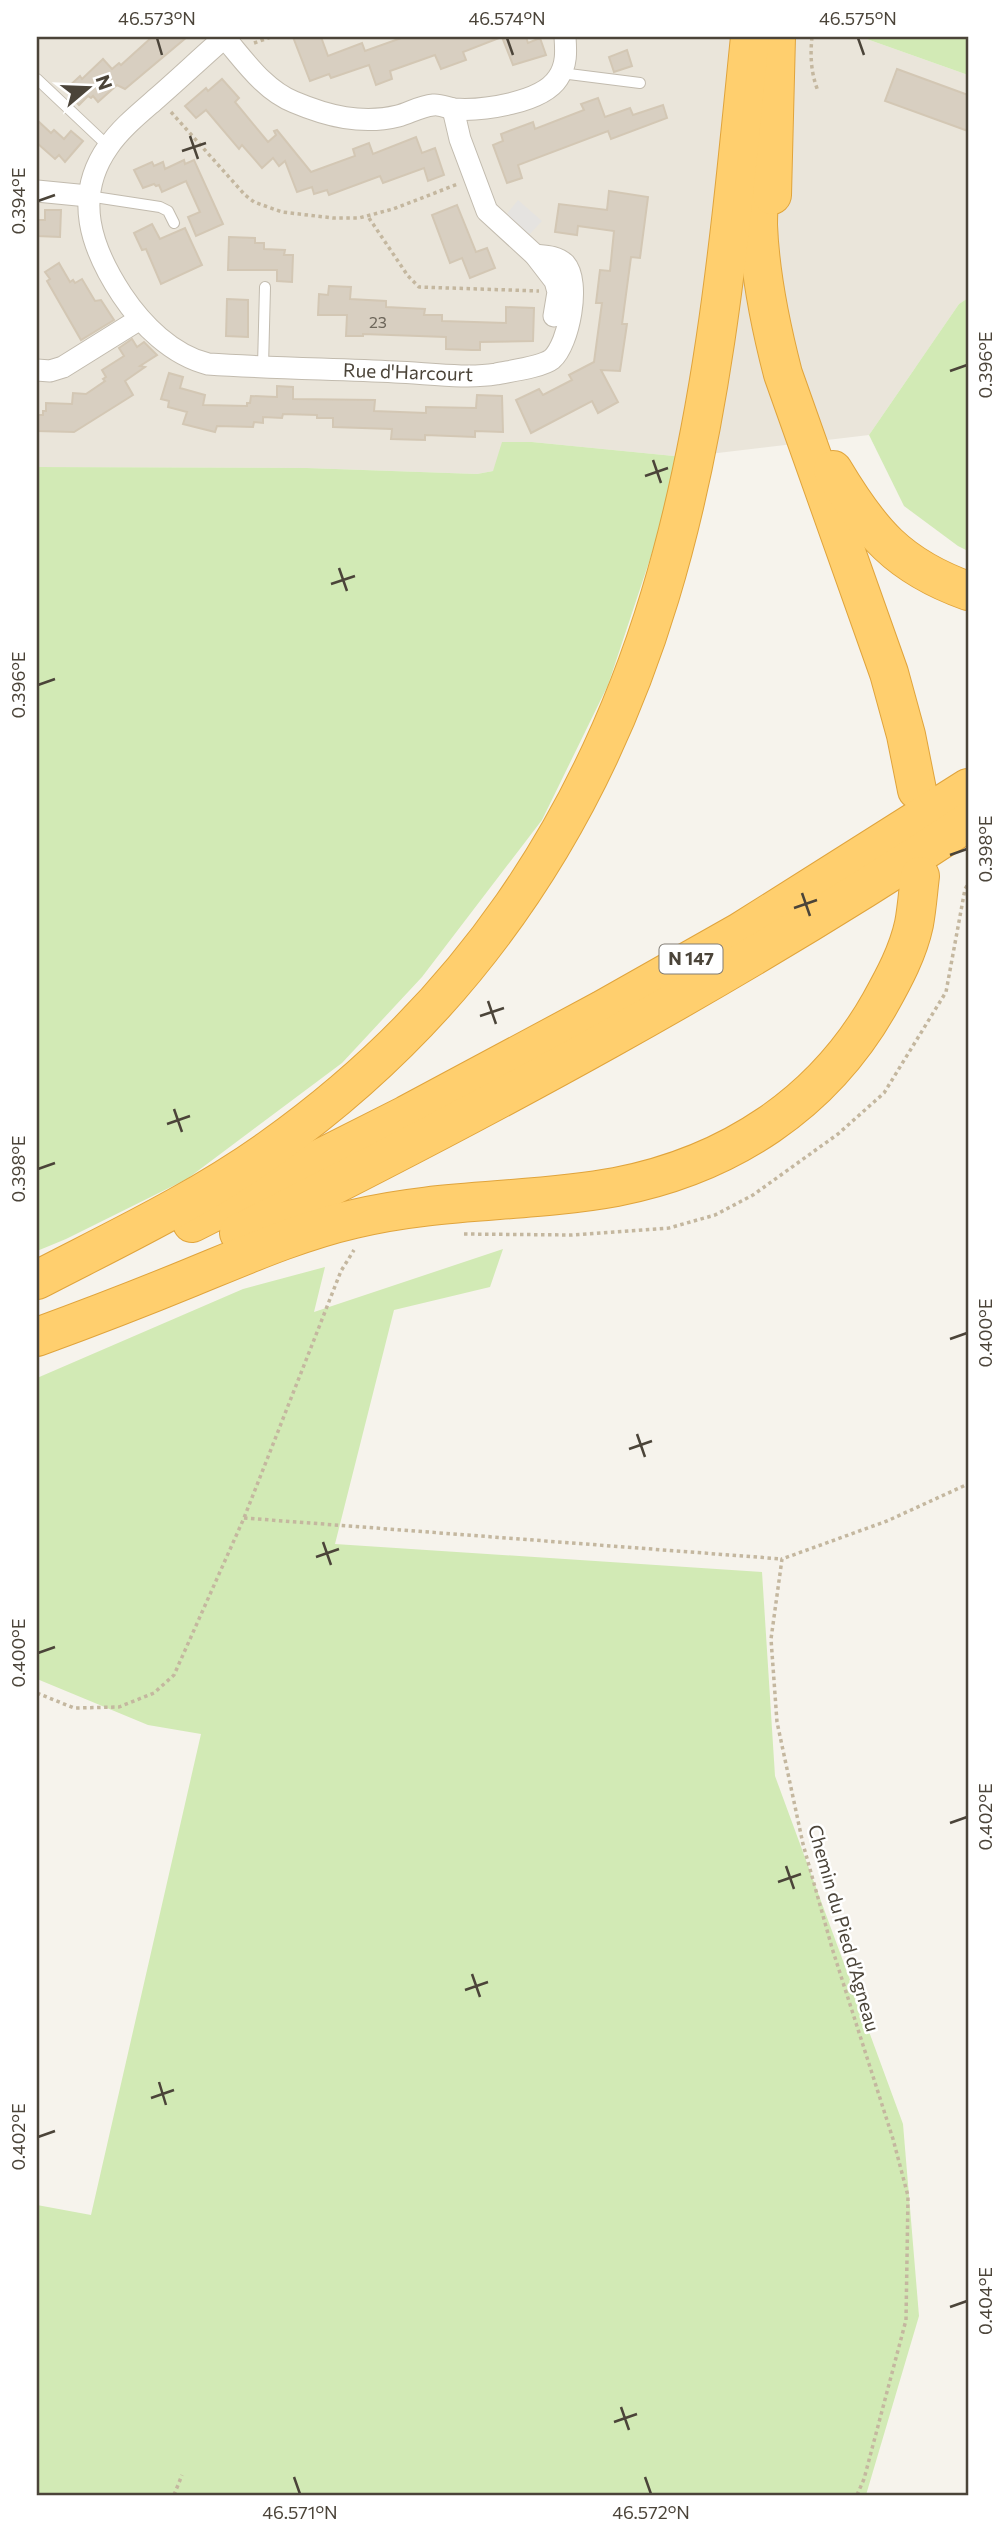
<svg xmlns="http://www.w3.org/2000/svg" width="1005" height="2532" viewBox="0 0 1005 2532" font-family="Commissioner,sans-serif">
<rect width="100%" height="100%" fill="#f6f3ec"/>
<path fill="#eae5da" d="M37 37H861L968 75V298L959 304 869 435 684 457 532 442 493 471 477 474 307 468 37 467Z"/>
<g fill="#d2eab5">
<path d="M861 37H968V75Z"/>
<path d="M968 298V551L958 546 904 506 869 435 959 304Z"/>
<path d="M502 442H532L684 457 608 685 542 820 422 977 342 1063 187 1179 66 1239 37 1251V467L307 468 477 474 493 471Z"/>
<path d="M503 1249 490 1287 394 1310 335 1544 762 1572 775 1776 903 2124 919 2316 866 2495H37V2205L91 2215 201 1734 148 1725 37 1679V1378L243 1289 325 1267 314 1312Z"/>
</g>
<path fill="#e5e3e0" d="M518 200 542 221 529 235 506 215Z"/>
<g fill="#d8cfc1" stroke="#d3c7b4" stroke-width="2">
<path d="M152 37H187L125 89 117 85 98 102 93 96 91 98 88 96 79 105 65 90 80 76 82 79 103 59 112 69 119 63 121 65Z"/>
<path d="M293 37H321L328 56 362 43 365 51 404 37 499 38 463 52 466 60 441 69 435 55 390 71 392 79 376 85 369 65 331 78 329 74 310 81Z"/>
<path d="M502 37H526L528 43 540 38 546 55 513 65Z"/>
<path d="M627 50 632 66 614 72 609 57Z"/>
<path d="M897 69 968 95V131L885 101Z"/>
<path d="M222 79 239 98 235 102 268 142 276 135 274 131 277 130 311 172 355 156 353 149 369 143 373 154 416 137 422 153 435 148 444 175 428 181 424 168 383 183 380 176 329 195 327 190 314 194 312 187 297 192 285 161 279 166 273 158 262 168 242 145 239 149 206 110 196 118 185 106 206 88 208 91Z"/>
<path d="M598 98 605 117 630 108 633 115 663 105 667 118 611 139 608 131 518 165 522 178 507 183 493 145 503 141 501 134 533 122 535 129 584 110 581 104Z"/>
<path d="M37 120 51 133 54 130 64 139 71 131 83 141 65 162 59 155 55 159 37 143Z"/>
<path d="M184 160 185 164 194 160 223 224 196 236 188 217 200 212 186 181 162 192 159 185 156 186 154 184 143 188 134 170 152 162 154 166 163 162 165 169Z"/>
<path d="M609 191 648 197 640 258 631 257 622 324H627L620 371 601 370 618 402 598 413 592 401 531 433 516 400 539 389 543 395 572 380 569 375 594 362 602 303H596L600 270 610 271 614 231 578 226 577 235 555 232 559 204 607 210Z"/>
<path d="M457 205 476 252 487 248 495 268 470 278 462 258 450 263 432 215Z"/>
<path d="M45 210H61L60 237 37 236V220H45Z"/>
<path d="M152 224 160 239 185 228 202 265 161 284 146 249 142 250 134 233Z"/>
<path d="M229 237 255 238V243H264V249L285 250 284 255H293L292 282 277 281V270H228Z"/>
<path d="M59 263 70 282 73 280 75 283 82 279 95 301 101 300 114 320 81 340 47 281 50 279 45 272Z"/>
<path d="M329 286 351 287 350 299 386 301V307L425 309 424 315H442V321L506 323V307L534 308 533 341 480 342V350H472L446 349V337L363 334V336H346L347 315H318L319 294 328 295Z"/>
<path d="M227 299 248 300V337L226 336Z"/>
<path d="M132 339 137 347 144 342 157 355 140 366 145 367 125 381 133 395 74 432 37 431V415H43V411H46V403L72 404 73 393 86 394 105 381 103 379 106 377 102 370 124 356 119 348Z"/>
<path d="M169 373 183 377 180 388 205 395 203 405 247 406V403H250L251 396 277 397V386L293 387V399L375 400 374 411 426 413V407L476 408 477 395 502 396 503 432 475 431V437L425 435V440L391 439 392 429 333 427V418H317V415L283 414 282 418 263 417V423L254 422 253 427 217 426 215 432 183 424 187 412 168 407 169 401 161 399Z"/>
</g>
<g fill="none" stroke-linecap="round" stroke-linejoin="round">
<g stroke="#c2bbae" stroke-width="12">
<g id="lane">
<path d="M561 73 640 83"/>
<path d="M37 79 108 146"/>
<path d="M88 196 160 207 168 211 174 223"/>
<path d="M263 366 265 287"/>
</g>
</g>
<g stroke="#c2bbae" stroke-width="23">
<g id="street">
<path d="M224 37C244 60 264 90 294 102 327 116 362 125 398 116 409 113 421 106 433 105 440 104 447 108 454 109 482 111 542 103 558 78 567 65 566 51 565 37"/>
<path d="M225 37C202 57 180 78 157 98 140 113 121 128 108 147 73 197 91 248 122 295 142 325 172 355 208 364 270 368 332 369 395 372 425 373 466 379 496 374 510 371 542 367 552 359 569 344 581 282 565 264 557 256 545 256 535 255"/>
<path d="M453 109 460 139 487 211 535 255 555 281 558 292 554 316"/>
<path d="M37 191 88 196"/>
<path d="M37 370 50 371 63 367 140 319"/>
</g>
</g>
<g stroke="#e0a43c" stroke-width="40">
<g id="highway">
<path d="M761 165C760 185 758 205 758 225 760 276 770 324 783 374L889 673 906 735 917 790"/>
<path d="M772 195 776 37"/>
<path d="M833 470C870 532 898 566 968 591"/>
<path d="M192 1223 406 1115 602 1010 740 932 968 788"/>
<path d="M239 1233C488 1109 735 976 968 822"/>
<path d="M37 1280C116 1239 197 1201 270 1149 466 1010 591 824 660 596 715 415 731 224 750 37"/>
<path d="M37 1337C89 1318 141 1298 192 1277 246 1255 298 1232 354 1219 440 1198 529 1203 616 1187 729 1165 823 1104 880 1003 894 978 908 952 914 924 917 908 918 892 920 876"/>
</g>
</g>
<g stroke="#c4b79f" stroke-width="3.5" stroke-dasharray="3.5 3.5" stroke-linecap="butt">
<path d="M812 37C810 56 811 73 818 91"/>
<path d="M254 43 271 37"/>
<path d="M171 112 245 195 254 202 282 212 333 218H359L393 209 458 184"/>
<path d="M369 218 408 276 419 287 539 291"/>
<path d="M464 1234 572 1235 669 1228 715 1215 753 1195 838 1134 884 1093 946 992 965 889 968 884"/>
<path d="M244 1518 782 1559"/>
<path d="M37 1693 74 1708 119 1707 154 1693 174 1675 244 1518 341 1271 354 1250"/>
<path d="M174 2495 182 2475"/>
<path d="M857 2495 864 2479 906 2320 908 2196 893 2139 832 1948 803 1844 777 1722 771 1639 782 1559 887 1521 968 1484"/>
</g>
<use href="#lane" stroke="#fff" stroke-width="10"/>
<use href="#street" stroke="#fff" stroke-width="21"/>
<use href="#highway" stroke="#ffcf6e" stroke-width="38"/>
</g>
<path fill="none" stroke="#4b4439" stroke-width="2.5" d="M157 38 162 55M507 38 513 55M858 38 864 55M190 136 198 159M182 151 206 143M38 201 55 195M950 371 967 365M653 460 661 483M645 476 668 468M339 568 347 591M331 584 355 576M38 685 55 679M950 855 967 849M802 893 810 916M794 908 817 900M488 1001 496 1024M480 1016 504 1008M174 1109 182 1132M167 1124 190 1116M38 1169 55 1163M950 1339 967 1333M637 1434 645 1457M629 1449 652 1441M323 1542 331 1565M316 1557 339 1549M38 1653 55 1647M950 1823 967 1817M786 1866 794 1889M778 1882 801 1874M472 1974 480 1997M465 1990 488 1982M159 2082 166 2105M151 2098 174 2090M38 2137 55 2131M950 2307 967 2301M621 2407 629 2430M614 2422 637 2414M294 2477 300 2494M645 2477 651 2494"/>
<g text-anchor="middle" stroke-width="5" stroke-linejoin="round" paint-order="stroke">
<g font-size="16" fill="#6e675b">
<text x="378" y="328">23</text>
</g>
<rect fill="#fff" stroke="#817c74" stroke-width="2" x="659.5" y="944.5" width="63" height="29" rx="5"/>
<g font-size="18" font-weight="bold" fill="#4b4439">
<text x="691" y="965">N 147</text>
</g>
<g font-size="19" fill="#4b4439" stroke="#fff">
<text transform="translate(408 372) rotate(2)" y="7">Rue d'Harcourt</text>
<text transform="translate(844 1928) rotate(74)" y="7">Chemin du Pied d’Agneau</text>
</g>
</g>
<rect width="1005" height="2532" fill="none" stroke="#ffffff" stroke-width="77"/>
<g transform="translate(88 88) rotate(71)" stroke="#ffffff" stroke-width="5" paint-order="stroke">
<path d="M0-5L12 26L0 18L-12 26Z" fill="#4b4439"/>
<text y="-10" font-size="19" font-weight="bold" text-anchor="middle" fill="#4b4439">N</text>
</g>
<rect x="38" y="38" width="929" height="2456" fill="none" stroke="#4b4439" stroke-width="2.5"/>
<g font-size="18" text-anchor="middle" fill="#4b4439">
<text x="157" y="25">46.573°N</text>
<text x="507" y="25">46.574°N</text>
<text x="858" y="25">46.575°N</text>
<text transform="translate(19 201) rotate(-90)" y="6">0.394°E</text>
<text transform="translate(986 365) rotate(-90)" y="6">0.396°E</text>
<text transform="translate(19 685) rotate(-90)" y="6">0.396°E</text>
<text transform="translate(986 849) rotate(-90)" y="6">0.398°E</text>
<text transform="translate(19 1169) rotate(-90)" y="6">0.398°E</text>
<text transform="translate(986 1333) rotate(-90)" y="6">0.400°E</text>
<text transform="translate(19 1653) rotate(-90)" y="6">0.400°E</text>
<text transform="translate(986 1817) rotate(-90)" y="6">0.402°E</text>
<text transform="translate(19 2137) rotate(-90)" y="6">0.402°E</text>
<text transform="translate(986 2301) rotate(-90)" y="6">0.404°E</text>
<text x="300" y="2519">46.571°N</text>
<text x="651" y="2519">46.572°N</text>
</g>
</svg>
